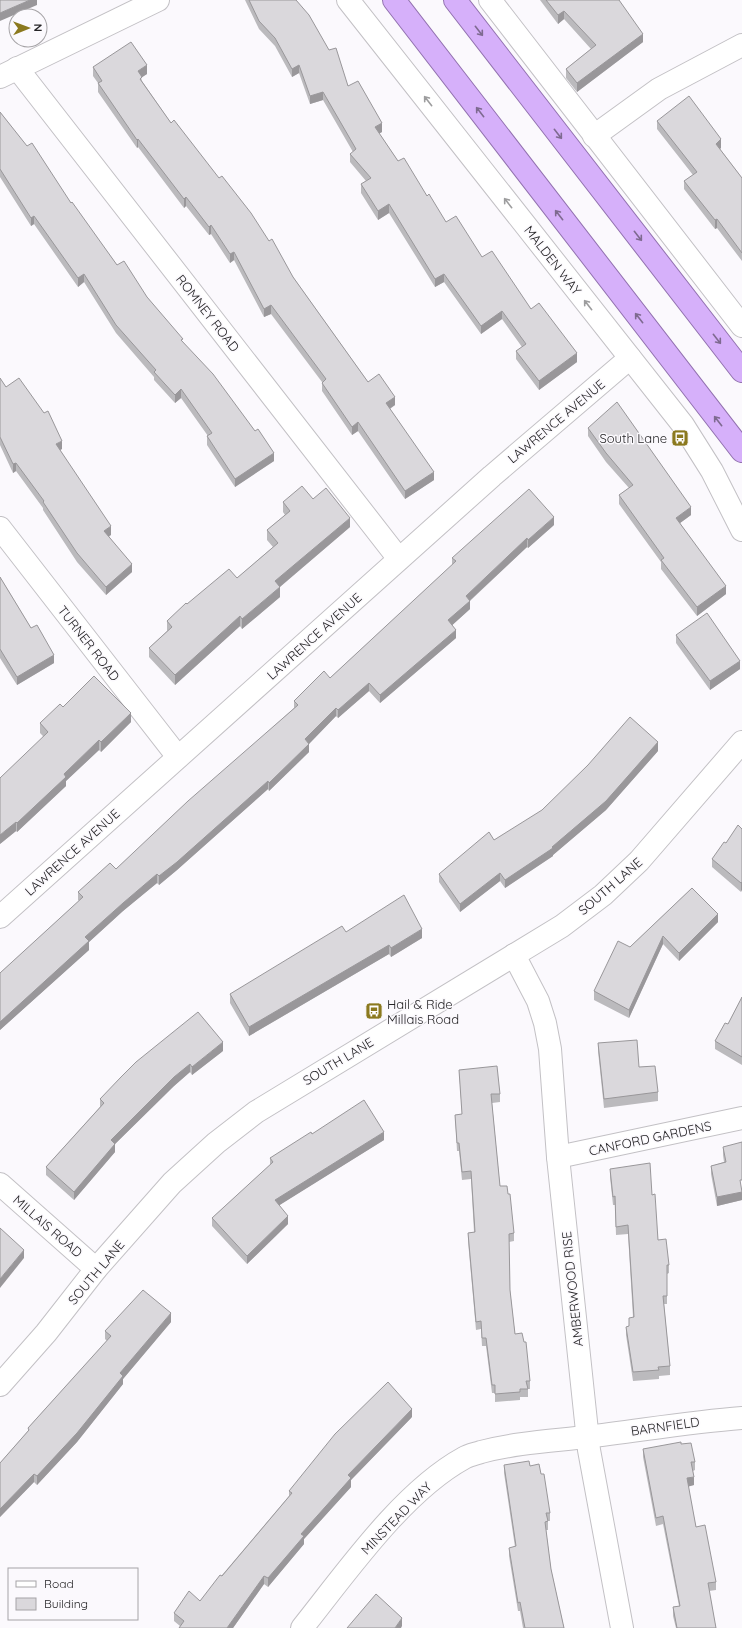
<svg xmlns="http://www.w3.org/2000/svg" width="742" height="1628" viewBox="0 0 742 1628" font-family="Quicksand,sans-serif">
<rect width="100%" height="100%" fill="#fbf9fd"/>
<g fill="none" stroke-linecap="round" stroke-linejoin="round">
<g stroke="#c3c1c5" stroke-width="24">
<g id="minor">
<path d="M348 0 683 425 712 471 742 530"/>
<path d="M490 0 742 326"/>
<path d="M17 68 399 559"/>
<path d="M0 77 158 0"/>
<path d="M594 136 659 89 742 45"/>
<path d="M0 528 178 757"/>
<path d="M0 917 492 476 630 358"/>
<path d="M558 1157 742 1118"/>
<path d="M0 1184 96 1269"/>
<path d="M302 1628C346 1573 402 1492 464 1458 469 1455 475 1454 481 1452 515 1443 551 1441 586 1437 638 1431 689 1422 742 1418"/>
</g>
</g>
<g stroke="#c3c1c5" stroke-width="24">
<g id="tertiary">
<path d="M514 955 538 1001 545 1023 550 1049 558 1157 589 1450 622 1628"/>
<path d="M0 1385 46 1333 96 1269 172 1183 216 1143 256 1112 562 926 603 895 639 861 742 742"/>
</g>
</g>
<g stroke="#9272af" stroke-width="24">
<g id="trunk">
<path d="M394 0 742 451"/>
<path d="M455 0 742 371"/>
</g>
</g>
<use href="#minor" stroke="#fff" stroke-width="22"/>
<use href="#tertiary" stroke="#fff" stroke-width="22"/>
<use href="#trunk" stroke="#d6b0fa" stroke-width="22"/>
</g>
<g fill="#bbbabd">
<path d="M245 0H296L348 86 382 132 379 133 398 161 427 196 446 222 482 257 531 309 577 362 539 390 516 359V351L522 347 502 319 481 334 444 282 435 287 389 213 378 220 361 193V184L366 181 350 162V154L353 152 323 100 310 104 299 73 292 77 275 46 259 29Z"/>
<path d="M540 0H619L643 42 577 92 566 78V69L591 49 564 19 558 24Z"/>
<path d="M93 67 147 74 141 77 142 81 171 123 293 277 368 382 395 405 390 409 434 480 405 499 358 431 352 435 322 391V382L271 314 264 317 234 260 230 263 211 234 209 235 186 206 184 208 138 147 137 148 98 92V83L93 76Z"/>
<path d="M0 112 71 203 117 265 147 297 183 342 274 461 235 487 207 445V436H208L181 398 175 403 154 380V377L116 333 84 282 78 287 34 224 31 226 0 177Z"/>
<path d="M657 121 721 148 720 149 742 178V261L717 228 715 229 684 189V181L693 175 657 129Z"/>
<path d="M0 378 6 387 62 449 60 450 111 535 109 536 132 572 106 595 77 562 43 510V508L16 471 13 473 0 445Z"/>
<path d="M588 428 691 515 680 523 726 594 697 616 661 569V562L619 504V495L629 488 606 462 588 436Z"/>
<path d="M313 499 350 527 280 587V597L242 629 240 626 175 685 149 657V648L167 631V621L187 604 237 578 273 547 267 540V530L285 515 283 512V502Z"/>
<path d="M554 525 528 548 527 547 470 601V609L452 625 456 638 380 703 369 691 338 718 336 716 309 744V752L269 791 268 789 177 870 159 885 157 883 123 911 89 942V950L0 1030V973L79 901 78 900V892L116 869 294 708V701L330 678 452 565V558Z"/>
<path d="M0 577 31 628 54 663 17 685 0 658Z"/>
<path d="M676 635 740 669 710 690 676 643Z"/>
<path d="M63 707 131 722 101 752 99 750 66 781V786L17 832 16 831 0 844 43 736 40 733V723Z"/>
<path d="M658 751 606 810 553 855V856L505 888 500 881 460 912 439 882V874L494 840Z"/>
<path d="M742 829 741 892 712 867V859L726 843Z"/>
<path d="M692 888 718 922 679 961 663 944 629 1018 594 1000V991L630 947Z"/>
<path d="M346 932 422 938 391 957 389 954 249 1036 230 1003V994Z"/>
<path d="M742 997V1065L715 1049V1041L728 1024Z"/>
<path d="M598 1043 639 1067 658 1092V1101L604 1108 598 1051Z"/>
<path d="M223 1051 192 1075 190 1072 174 1086 115 1144V1152L74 1200 46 1175V1167L100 1107V1099Z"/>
<path d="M459 1070 500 1094V1102L492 1103 500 1186 514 1233V1241L509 1242 510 1290 515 1334 530 1381V1389H528V1397H520V1400L495 1402V1393H492L486 1346H482L481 1329 476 1330 468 1241V1233L474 1232 471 1179 462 1180 459 1151H457L455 1115 462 1114Z"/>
<path d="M312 1134 384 1140 279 1205 288 1224 247 1264 212 1226V1218L270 1165V1158Z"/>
<path d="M723 1147 742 1190V1200L717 1206 711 1174V1166L724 1162 723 1155Z"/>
<path d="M610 1169 652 1195 658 1240 669 1265V1273L667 1274V1304H664L670 1366V1375L659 1376V1379L633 1381 626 1335V1327L629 1326 633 1317 628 1234 616 1235 615 1205H613L610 1177Z"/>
<path d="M171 1322 123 1379V1384L77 1442 37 1485 34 1482 0 1517V1463L28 1431V1428L107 1341 105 1339V1331Z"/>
<path d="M412 1417 351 1480V1487L304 1539V1544L268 1587 264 1584 233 1628H179L180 1626 174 1621V1613L200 1601 289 1496V1491Z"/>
<path d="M681 1444 695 1462V1470L693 1471 694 1485 688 1486 696 1527 716 1582V1590L709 1591 716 1628H676L673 1616V1607L679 1606 663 1524 656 1526 643 1457V1449Z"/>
<path d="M504 1465 530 1466 550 1513V1521H548V1530H546L551 1569 564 1628H523L520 1611H518L509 1556V1548L515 1547 504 1473Z"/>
</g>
<g fill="#99979a">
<path d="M30 0H37V5L0 21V13Z"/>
<path d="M564 11V19L558 24V15Z"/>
<path d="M643 34V42L577 92V83Z"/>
<path d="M147 65V74L138 80V71Z"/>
<path d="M299 65V73L292 77V69Z"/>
<path d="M323 92V100L310 104V96Z"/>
<path d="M382 123V132L375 136V127Z"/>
<path d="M138 139V147L137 148V140Z"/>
<path d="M721 139V148L716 152V144Z"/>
<path d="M186 197V206L184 208V199Z"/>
<path d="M389 204V213L378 220V211Z"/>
<path d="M34 216V224L31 226V218Z"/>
<path d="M717 219V228L715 229V220Z"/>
<path d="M211 225V234L209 235V227Z"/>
<path d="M234 252V260L230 263V254Z"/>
<path d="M84 274V282L78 287V278Z"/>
<path d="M444 274V282L435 287V279Z"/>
<path d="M271 305V314L264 317V309Z"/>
<path d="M502 311V319L481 334V326Z"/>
<path d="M577 353V362L539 390V381Z"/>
<path d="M181 389V398L175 403V395Z"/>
<path d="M395 397V405L386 411V403Z"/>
<path d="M358 422V431L352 435V427Z"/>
<path d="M62 441V449L56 452V444Z"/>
<path d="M274 453V461L235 487V479Z"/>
<path d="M16 463V471L13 473V464Z"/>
<path d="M434 472V480L405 499V491Z"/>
<path d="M691 507V515L676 526V518Z"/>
<path d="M554 517V525L528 548V540Z"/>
<path d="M350 518V527L275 591V581Z"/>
<path d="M111 526V535L104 539V531Z"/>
<path d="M527 538V547L466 604 470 601V609L448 629V620L466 596Z"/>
<path d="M132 564V572L106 595V587Z"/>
<path d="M726 586V594L697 616V607Z"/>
<path d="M280 587V597L242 629V619Z"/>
<path d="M240 616V626L175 685V675Z"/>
<path d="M456 630V638L380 703V695Z"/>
<path d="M54 655V663L17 685V677Z"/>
<path d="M740 661V669L710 690V681Z"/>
<path d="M369 683V691L338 718V710Z"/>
<path d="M336 708V716L305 748V739Z"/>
<path d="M131 713V722L101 752V742Z"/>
<path d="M99 740V750L66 781V786L17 832V823L64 774Z"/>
<path d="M658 742V751L606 810 553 855V856L505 888V880L552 847Z"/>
<path d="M309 744V752L269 791V783Z"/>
<path d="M268 781V789L177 870 159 885V876Z"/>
<path d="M16 822V831L0 844V835Z"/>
<path d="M500 873V881L460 912V904Z"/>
<path d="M157 874V883L123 911 89 942V950L0 1030V1022L85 937 123 903Z"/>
<path d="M742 882V890L741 892V883Z"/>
<path d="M718 914V922L679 961V953Z"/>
<path d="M422 929V938L391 957V948Z"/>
<path d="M663 936V944L629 1018V1010Z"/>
<path d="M389 945V954L249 1036V1027Z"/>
<path d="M223 1042V1051L192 1075V1067Z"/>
<path d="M190 1064V1072L174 1086 115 1144V1152L74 1200V1192L111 1140 174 1077Z"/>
<path d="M384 1132V1140L275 1208V1200Z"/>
<path d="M742 1192V1200L717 1206V1197Z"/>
<path d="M288 1216V1224L247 1264V1256Z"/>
<path d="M24 1250V1258L0 1288V1279Z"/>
<path d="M171 1313V1322L123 1379V1384L77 1442 37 1485V1476L120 1373Z"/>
<path d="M412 1409V1417L351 1480V1487L304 1539V1544L268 1587V1578L301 1534 348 1475Z"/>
<path d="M34 1474V1482L0 1517V1509Z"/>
<path d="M694 1477V1485L687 1487V1478Z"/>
<path d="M264 1576V1584L233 1628H227Z"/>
<path d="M402 1618V1626L401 1628H395Z"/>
</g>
<g fill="#dad8dc" stroke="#99979a">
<path d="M0 0H30L0 13Z"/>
<path d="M249 0H296L309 15 329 50 336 48 348 86 358 81 382 123 375 127 398 161 404 158 427 196 429 194 446 222 456 216 482 257 492 251 531 309 539 303 577 353 539 381 516 351 526 344 502 311 481 326 444 274 435 279 389 204 378 211 361 184 371 178 350 154 356 149 323 92 310 96 299 65 292 69 275 38 259 21Z"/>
<path d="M546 0H619L643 34 577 83 566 69 596 45 564 11 558 15Z"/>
<path d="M131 42 147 65 138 71 142 77 140 79 171 123 174 120 219 178 222 176 251 213 269 241 272 239 293 277 368 382 379 374 395 397 386 403 434 472 405 491 358 422 352 427 322 383 326 379 271 305 264 309 234 252 230 254 211 225 209 227 186 197 184 199 138 139 137 140 98 83 102 81 93 67Z"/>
<path d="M689 96 721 139 716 144 742 178V253L717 219 715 220 684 181 697 172 657 121Z"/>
<path d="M0 112 27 146 32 143 71 203 72 202 117 265 124 261 147 297 183 339 181 340 213 374 255 431 258 429 274 453 235 479 207 436 212 433 181 389 175 395 154 372 156 370 116 325 84 274 78 278 34 216 31 218 0 169Z"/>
<path d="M0 378 6 387 19 378 44 413 48 411 62 441 56 444 111 526 104 531 132 564 106 587 77 553 43 502 44 501 16 463 13 464 0 437Z"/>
<path d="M617 402 691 507 676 518 726 586 697 607 661 560 664 558 619 495 633 485 606 453 588 428Z"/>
<path d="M302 486 313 499 326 488 350 518 275 581 280 587 242 619 240 616 175 675 149 648 172 627 167 621 186 603 187 604 229 569 237 578 278 543 267 530 290 511 283 502Z"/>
<path d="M529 489 554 517 528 540 527 538 466 596 470 601 448 620 456 630 380 695 369 683 338 710 336 708 305 739 309 744 269 783 268 781 177 862 159 876 157 874 123 903 85 937 89 941 0 1022V973L83 897 78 892 110 863 116 869 188 801 298 705 294 701 324 671 330 678 456 561 452 558Z"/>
<path d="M0 577 31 628 37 625 54 655 17 677 0 649Z"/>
<path d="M707 613 740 661 710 681 676 635Z"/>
<path d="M94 676 131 713 101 742 99 740 64 774 66 777 17 823 16 822 0 835V778L48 732 40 723 60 704 63 707Z"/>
<path d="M630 717 658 742 606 801 552 847 553 848 505 880 500 873 460 904 439 874 489 832 494 840 542 810 588 765Z"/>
<path d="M738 825 742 829V882L741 883 712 859 724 842 726 843Z"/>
<path d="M692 888 718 914 679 953 663 936 629 1010 594 991 618 941 630 947Z"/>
<path d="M404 895 422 929 391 948 389 945 249 1027 230 994 342 926 346 932Z"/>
<path d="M742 997V1057L715 1041 725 1023 728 1024Z"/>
<path d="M198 1012 223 1042 192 1067 190 1064 174 1077 111 1140 115 1144 74 1192 46 1167 104 1103 100 1099 121 1077 136 1062Z"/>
<path d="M637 1040 639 1067 655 1066 658 1092 604 1099 598 1043Z"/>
<path d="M497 1066 500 1094H491L500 1186H507L508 1194H510L514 1233 509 1234 510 1290 515 1334 522 1333 524 1342H526L530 1381H526L528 1389H520V1392L495 1394V1385H492L486 1338H482L481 1321 476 1322 468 1233 475 1232 471 1171 462 1172 459 1143H457L455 1115 462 1114 459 1070Z"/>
<path d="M364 1100 384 1132 275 1200 288 1216 247 1256 212 1218 273 1162 270 1158 311 1132 312 1134Z"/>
<path d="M742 1142V1180H740L742 1192 717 1197 711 1166 726 1162 723 1147Z"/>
<path d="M650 1163 652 1195 655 1194 658 1240 666 1239 669 1265H667V1296H663L670 1366 658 1367 659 1370 633 1372 626 1327 629 1326V1318L634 1317 628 1225 616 1227 615 1196 613 1197 610 1169Z"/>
<path d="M0 1228 24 1250 0 1279Z"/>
<path d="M143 1290 171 1313 120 1373 123 1376 77 1433 37 1476 34 1474 0 1509V1463L29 1430 28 1428 111 1336 105 1331Z"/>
<path d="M388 1382 412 1409 348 1475 351 1478 301 1534 304 1536 268 1578 264 1576 227 1628H179L184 1621 174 1613 189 1591 200 1601 220 1575 222 1576 292 1493 289 1491 335 1434Z"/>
<path d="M681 1442V1444L691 1443 695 1462H691L694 1477 687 1478 696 1527 705 1525 716 1582 708 1583 716 1628H677L673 1607 680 1606 663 1516 656 1518 643 1449Z"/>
<path d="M529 1461 530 1466 539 1464 541 1474H544L550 1513H546L548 1521 545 1522 551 1569 564 1628H525L520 1602 518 1603 509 1548 516 1546 504 1465Z"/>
<path d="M376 1594 402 1618 395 1628H347Z"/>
</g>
<defs><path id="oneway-shaft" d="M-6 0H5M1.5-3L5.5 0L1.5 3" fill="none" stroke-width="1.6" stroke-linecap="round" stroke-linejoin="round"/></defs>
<g stroke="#7e6a90">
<use href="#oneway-shaft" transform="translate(479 31) rotate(52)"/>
<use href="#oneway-shaft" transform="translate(480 112) rotate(-128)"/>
<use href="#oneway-shaft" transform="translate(558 134) rotate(52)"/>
<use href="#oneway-shaft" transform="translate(559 215) rotate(-128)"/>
<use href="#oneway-shaft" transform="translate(638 236) rotate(52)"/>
<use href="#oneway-shaft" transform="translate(639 318) rotate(-128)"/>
<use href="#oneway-shaft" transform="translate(717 339) rotate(52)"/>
<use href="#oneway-shaft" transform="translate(718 421) rotate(-128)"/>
</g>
<g stroke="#9d9d9e">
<use href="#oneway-shaft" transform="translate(428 101) rotate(-128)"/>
<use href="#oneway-shaft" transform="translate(508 203) rotate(-128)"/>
<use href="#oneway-shaft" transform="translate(588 305) rotate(-128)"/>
</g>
<defs>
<g id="bus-square" transform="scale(0.9)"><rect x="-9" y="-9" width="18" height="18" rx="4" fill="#8b791e" stroke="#fbf9fd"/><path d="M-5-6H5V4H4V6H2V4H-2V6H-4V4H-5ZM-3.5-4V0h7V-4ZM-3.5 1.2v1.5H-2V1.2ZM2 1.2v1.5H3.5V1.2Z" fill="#fff"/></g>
</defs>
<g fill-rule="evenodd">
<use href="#bus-square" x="680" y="438"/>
<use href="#bus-square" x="374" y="1011"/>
</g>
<g text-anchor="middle" stroke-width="3" stroke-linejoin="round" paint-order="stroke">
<g font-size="13" fill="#262527" stroke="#fbf9fd">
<text transform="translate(553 260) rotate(52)" y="5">MALDEN WAY</text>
<text transform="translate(208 313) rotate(52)" y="5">ROMNEY ROAD</text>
<text transform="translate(556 421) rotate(-40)" y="5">LAWRENCE AVENUE</text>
<text transform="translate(314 636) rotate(-42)" y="5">LAWRENCE AVENUE</text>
<text transform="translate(89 643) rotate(52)" y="5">TURNER ROAD</text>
<text transform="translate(72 852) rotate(-42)" y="5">LAWRENCE AVENUE</text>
<text transform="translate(610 886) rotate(-41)" y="5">SOUTH LANE</text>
<text transform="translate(338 1061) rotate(-31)" y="5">SOUTH LANE</text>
<text transform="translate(650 1138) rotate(-12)" y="5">CANFORD GARDENS</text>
<text transform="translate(48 1226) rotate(41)" y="5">MILLAIS ROAD</text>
<text transform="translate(96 1272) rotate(-50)" y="5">SOUTH LANE</text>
<text transform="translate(572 1289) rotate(-96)" y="5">AMBERWOOD RISE</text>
<text transform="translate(665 1426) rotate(-8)" y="5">BARNFIELD</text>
<text transform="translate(396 1518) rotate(-46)" y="5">MINSTEAD WAY</text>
</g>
<g font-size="13" fill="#262527" stroke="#fbf9fd" text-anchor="end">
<text x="667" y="443">South Lane</text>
<text x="387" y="1009" text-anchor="start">Hail &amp; Ride<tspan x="387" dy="15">Millais Road</tspan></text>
</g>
</g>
<rect x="8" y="1568" width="130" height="52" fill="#fbf9fd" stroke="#a6a4a7"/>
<rect x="16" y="1581" width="20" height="6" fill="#ffffff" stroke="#a6a4a7"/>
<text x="44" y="1588" font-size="12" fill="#262527">Road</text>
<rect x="16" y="1598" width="20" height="12" fill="#dad8dc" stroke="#a6a4a7"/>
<text x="44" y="1608" font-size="12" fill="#262527">Building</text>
<g transform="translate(28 28) rotate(89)"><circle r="19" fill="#fbf9fd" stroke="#a6a4a7"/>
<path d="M0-3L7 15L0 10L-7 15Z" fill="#8b791e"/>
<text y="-6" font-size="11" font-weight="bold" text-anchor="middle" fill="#262527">N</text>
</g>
</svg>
